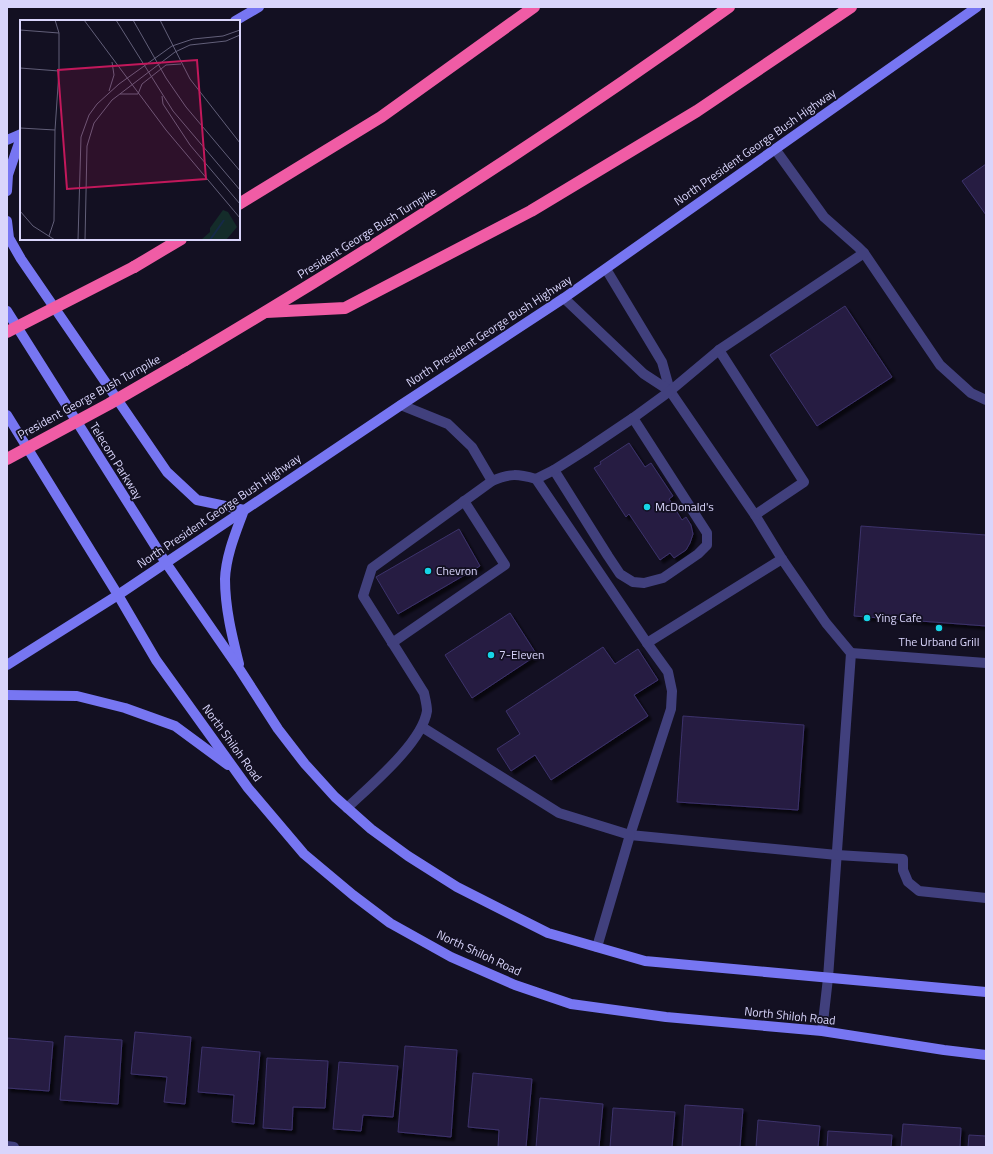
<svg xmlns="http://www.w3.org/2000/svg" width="993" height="1154" viewBox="0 0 993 1154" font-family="'Titillium Web',sans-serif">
<defs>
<filter id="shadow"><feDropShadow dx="3.5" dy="3.5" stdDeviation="1" flood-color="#0009"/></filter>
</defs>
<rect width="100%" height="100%" fill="#131022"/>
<g fill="#251e42" stroke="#3d326b" filter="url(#shadow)">
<path d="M986 164V215L962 181Z"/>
<path d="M845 306 892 377 817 426 770 355Z"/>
<path d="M629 443 645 467 651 463 673 496 669 499 682 520 686 517 691 525 693 534 690 543 686 550 674 558 670 553 660 560 629 514 626 517 594 468 601 464 600 462Z"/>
<path d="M861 526 986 535V626L854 616Z"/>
<path d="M459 529 480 566 398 614 376 577Z"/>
<path d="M510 613 537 655 472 698 445 655Z"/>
<path d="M603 647 615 664 638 649 658 680 634 695 648 716 551 780 535 755 511 771 497 749 520 734 506 711Z"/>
<path d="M683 716 804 725 798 810 677 802Z"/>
<path d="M135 1032 191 1037 185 1104 164 1102 167 1077 131 1074Z"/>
<path d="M65 1036 122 1040 118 1104 60 1100Z"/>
<path d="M7 1038 53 1042 49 1091 7 1088Z"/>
<path d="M405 1046 457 1050 451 1137 398 1132Z"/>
<path d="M202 1047 260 1052 254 1124 232 1122 234 1095 198 1092Z"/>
<path d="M267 1058 328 1061 325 1108 293 1107 292 1130 263 1128Z"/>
<path d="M339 1062 398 1066 393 1117 363 1115 361 1131 333 1129Z"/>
<path d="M473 1073 532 1079 526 1147H498L499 1130 468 1127Z"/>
<path d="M540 1098 603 1104 599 1147H536Z"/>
<path d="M685 1105 743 1109 740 1147H682Z"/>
<path d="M613 1108 675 1112 672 1147H610Z"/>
<path d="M758 1120 820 1126 818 1147H756Z"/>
<path d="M903 1124 961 1128 960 1147H901Z"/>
<path d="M828 1131 892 1135 891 1147H827Z"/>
<path d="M969 1135 986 1136V1147H968Z"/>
</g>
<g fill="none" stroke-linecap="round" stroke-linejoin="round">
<g stroke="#41407d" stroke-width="10">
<path d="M775 149 824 217 858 247 864 253 940 365 971 393 986 400"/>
<path d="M606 269 662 362 670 391 755 515 782 559 826 623 851 653 828 978 822 1031"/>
<path d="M564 298 644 374 670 391"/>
<path d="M719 350 804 482 755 515"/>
<path d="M401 405 448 424 472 447 492 481"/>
<path d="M554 470 608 556 620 574 633 582 644 583 663 578 698 554 707 545V533L633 418"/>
<path d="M536 479 554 470 584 451 633 418 670 391 719 350 864 253"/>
<path d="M782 559 647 643 668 672 672 691 671 709 630 835 837 855 903 859V870L908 882 919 891 986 898"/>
<path d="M392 643 505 565 464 501"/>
<path d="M851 653 986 663"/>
<path d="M422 727 559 813 630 835 597 947"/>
<path d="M347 808C371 785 422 743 427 711 427 705 425 698 424 693L363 596 372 568 492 481C510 473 518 474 536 479L647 643"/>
</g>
<path stroke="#41407d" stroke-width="10" d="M7 1146 14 1147"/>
<g stroke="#7776f2" stroke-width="10">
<path d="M235 21 259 7"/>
<path d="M7 140 21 134"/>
<path d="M7 191 8 175 21 137"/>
<path d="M7 221 9 238 21 259 167 472 197 500 244 510C236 532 226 555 225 579 225 608 232 636 239 664"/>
<path d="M7 311 166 563 240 670 278 729 305 764 335 797 371 829 408 856 457 887 548 933 645 961 986 992"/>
<path d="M7 415 118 595 156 660 248 788 304 854 353 895 390 923 451 957 515 985 571 1004 666 1017 822 1031 944 1050 986 1055"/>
<path d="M7 665 118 595 401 405 564 298 977 7"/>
<path d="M7 695 77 696 125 708 175 726 228 765"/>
</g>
<g stroke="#f05ca5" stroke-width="12">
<path d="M239 204 381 117 534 7"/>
<path d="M134 267 181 239"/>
<path d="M266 312 345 308 531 211 697 111 851 7"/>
<path d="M185 360C371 250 553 134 729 7"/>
</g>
<g stroke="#f05ca5" stroke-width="12">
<path d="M7 332 134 267"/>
<path d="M7 459 109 404 185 360"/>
</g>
</g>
<g fill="#16d5e7" stroke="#131022" stroke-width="1.5">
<circle cx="647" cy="507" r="4"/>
<circle cx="428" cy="571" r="4"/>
<circle cx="867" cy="618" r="4"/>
<circle cx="939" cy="628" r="4"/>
<circle cx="491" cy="655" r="4"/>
</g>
<g text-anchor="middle" stroke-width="3.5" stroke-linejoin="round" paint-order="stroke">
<g font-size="12" fill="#d9d5fb" stroke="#131022">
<text transform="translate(755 147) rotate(-35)" y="4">North President George Bush Highway</text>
<text transform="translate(367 233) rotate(-32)" y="4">President George Bush Turnpike</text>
<text transform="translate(489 331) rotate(-33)" y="4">North President George Bush Highway</text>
<text transform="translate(89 397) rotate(-29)" y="4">President George Bush Turnpike</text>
<text transform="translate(116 461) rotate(58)" y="4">Telecom Parkway</text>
<text transform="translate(219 511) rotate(-34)" y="4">North President George Bush Highway</text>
<text transform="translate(232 743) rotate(54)" y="4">North Shiloh Road</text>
<text transform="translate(479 953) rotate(25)" y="4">North Shiloh Road</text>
<text transform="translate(790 1016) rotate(6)" y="4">North Shiloh Road</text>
</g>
<g font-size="12" fill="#d9d5fb" stroke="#131022" text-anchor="start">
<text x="655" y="511">McDonald's</text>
<text x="436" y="575">Chevron</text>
<text x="875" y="622">Ying Cafe</text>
<text x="939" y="646" text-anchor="middle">The Urband Grill</text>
<text x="499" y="659">7-Eleven</text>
</g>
</g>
<g transform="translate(20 20)">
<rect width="220" height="220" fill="#131022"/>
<path d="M203 190 208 192 217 207 206 220H181L190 212V208Z" fill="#142c2a"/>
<path fill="none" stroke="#152948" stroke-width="2" d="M190 220 204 200"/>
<path fill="none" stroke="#625f79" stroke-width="1" d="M64 0 146 110 220 198M96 0 153 91 220 170M113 0 146 58 166 87 220 151M140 0 170 59 220 123M0 10 39 13M152 26 173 19 203 16 220 10M155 32 170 25 206 21 220 15M0 48 39 51M89 71 94 55 92 42M100 74H118L122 64 146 45 161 44M142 76 143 84 170 125 220 184M0 108 35 110M0 191 13 206 35 220M29 216 34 201 35 110 39 51V13L35 0M58 220 61 117 69 95 77 84 99 64 152 26M65 220 67 126 74 103 92 80 155 32"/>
<path fill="#c2185b" fill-opacity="0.15" stroke="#c2185b" stroke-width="2" d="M177 40 186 159 47 169 38 50Z"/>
<rect width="220" height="220" fill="none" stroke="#d9d5fb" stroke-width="2"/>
</g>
<rect width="993" height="1154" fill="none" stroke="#d9d5fb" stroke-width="16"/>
</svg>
